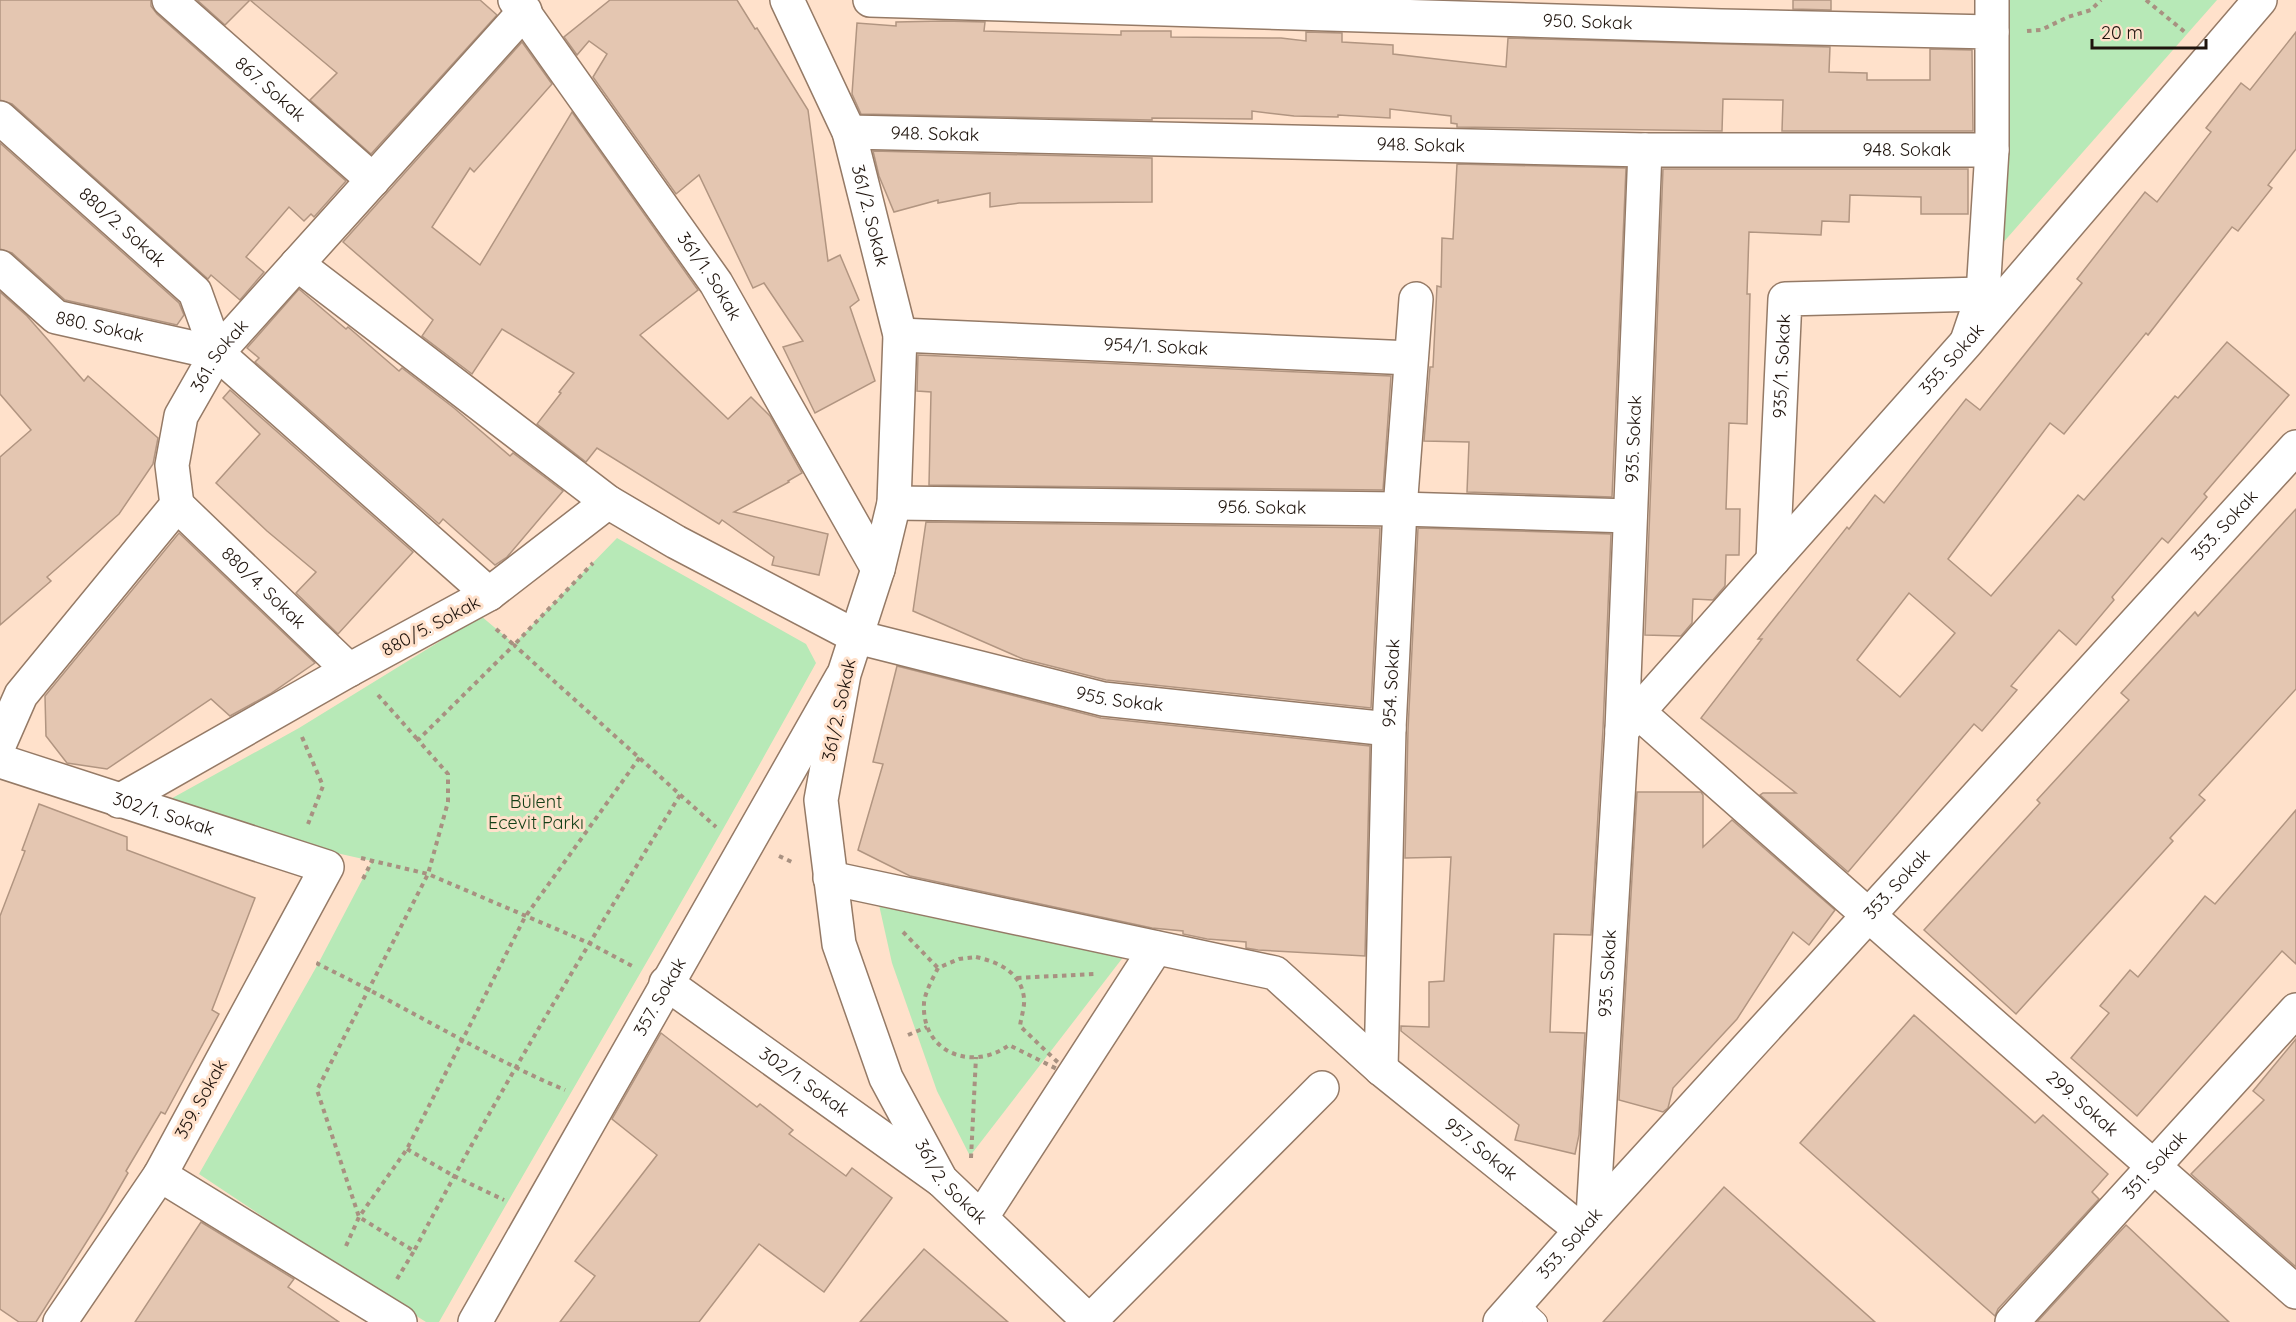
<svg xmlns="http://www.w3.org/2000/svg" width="2296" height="1322" viewBox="0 0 2296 1322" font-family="Quicksand,sans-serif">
<rect width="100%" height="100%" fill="#ffe1cb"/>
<g fill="#b7e9b7">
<path d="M1992 0H2217L1986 262Z"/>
<path d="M617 538 806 644 816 663C694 885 564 1102 439 1322H426L337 1266 199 1174 318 964 372 861 301 845 167 801 299 728 481 616 514 644Z"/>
<path d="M877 896 1131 947 970 1156 937 1091 892 963Z"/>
</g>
<g fill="#e4c6b1" stroke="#b19581" stroke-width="1.5" fill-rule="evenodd">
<path d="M0 0H151V6L157 14 346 181 314 217 311 214 304 221 289 207 246 257 264 272 240 300 211 275 208 279 12 104 0 100Z"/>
<path d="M197 0H480L497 15 371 154 310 100 337 73 250 0 225 25Z"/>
<path d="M610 0H737L755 29 757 28 808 110 828 261 840 255 859 300 850 307 875 381 815 413 783 347 803 341 764 283 753 288 699 175 676 194 593 77 607 54 589 41 577 55 564 37Z"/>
<path d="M1793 0H1831V10L1793 9Z"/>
<path d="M943 21 985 22 984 31 1121 35V31H1171V37L1281 38 1306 41V32L1342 33V42L1393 45V54L1506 67 1508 38 1830 47 1829 72 1867 73V80H1930V49L1972 50 1973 131H1782L1783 100 1723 99 1722 131 1457 127V124L1451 123V116L1390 109V118L1338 115V117L1294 116 1252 111V119L1152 118V120L861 114 852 94 857 23 896 26V22Z"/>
<path d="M2296 32V149L2268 185 2272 188 2238 231 2232 227 2148 335 2146 333 2064 434 2050 423 1948 559 1991 596 2078 495 2084 500 2175 396 2178 398 2227 342 2289 395 2204 494 2207 497 2168 543 2162 538 2112 597 2114 600 2076 645 2059 630 2011 686 2017 690 1982 731 1974 724 1848 872 1760 795 1763 793H1796L1701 718 1762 639H1758L1847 527 1849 529 1875 495 1884 503 1966 399 1980 410 2082 283 2077 279 2145 192 2157 202 2211 132 2206 128 2241 83 2250 90ZM1909 593 1955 633 1900 697 1857 660Z"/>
<path d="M522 42 552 84 474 172 470 168 432 227 480 265 572 112 698 290 640 335 728 419 751 397 770 416 802 473 788 481 789 482 734 512 828 534 819 575 772 565 774 557 722 520 719 524 597 448 586 462 537 424 561 393 559 392 574 373 502 329 472 374 422 336 433 320 343 242Z"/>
<path d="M0 143 179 303 184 315 177 325 65 300 12 253 0 249Z"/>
<path d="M873 151 1152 158V202L1019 203 990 207V193L938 203V200L894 212 879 176Z"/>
<path d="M1457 164 1626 168 1612 497 1467 492 1469 442 1424 441 1430 367H1433L1437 286 1441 287 1442 238 1453 239Z"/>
<path d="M1663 169H1968V214H1921V197L1850 195 1849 222 1822 221 1821 235 1749 232 1747 294H1750L1747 424 1729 423 1726 509H1740L1739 555H1726L1725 586 1713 600 1693 599 1692 623 1681 636 1645 635Z"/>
<path d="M299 289 346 329 348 327 399 371 402 368 454 408 510 456 513 453 563 491 507 557 495 565 443 519 439 524 255 362 259 358 247 348Z"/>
<path d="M0 292 27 316 84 381 88 376 158 438 153 464 119 514 47 577 51 581 0 625V457L31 430 0 394Z"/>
<path d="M918 355 1391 376 1383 490 929 485 931 392 917 391Z"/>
<path d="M230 390 413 552 338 634 296 593 316 572 267 531 216 483 260 434 223 398Z"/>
<path d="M2296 509V689L2199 795 2205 800 2170 838 2173 841 2016 1014 1924 930 2040 803 2037 800 2129 700 2121 693 2195 612 2198 616Z"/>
<path d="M926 522 1380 528 1371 708 1106 680 1023 659 913 611Z"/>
<path d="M1418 528 1611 534 1603 729 1591 935 1554 934 1550 1032 1585 1033 1579 1135 1575 1154 1515 1140 1519 1125 1401 1031V1026L1429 1027V982L1444 981 1451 857 1405 858 1408 730Z"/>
<path d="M179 533 315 663 270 694 230 716 211 699 107 769 67 763 46 736 45 696Z"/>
<path d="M897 666 1101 718 1370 746 1365 956 1258 950 1246 948V942L1207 939 1183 934V931L1152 928 910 876 858 850 883 764 873 762Z"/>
<path d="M1637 792H1701L1703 795V847L1732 820 1835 910 1809 945 1793 932 1737 1019 1673 1088 1668 1108 1663 1112 1619 1100Z"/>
<path d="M39 804 127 837V850L255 898 212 1010 219 1014 165 1114 161 1112 126 1171 128 1173 106 1211 36 1322H19L0 1309V916L25 851 22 850Z"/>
<path d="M2296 810V964L2282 951 2137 1116 2071 1058 2109 1013 2100 1006 2130 970 2138 977 2205 896 2215 904Z"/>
<path d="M1914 1015 2035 1123 2043 1115 2108 1174 2092 1192 2099 1199 1998 1309 1995 1316 1800 1143Z"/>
<path d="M661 1033 757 1107 760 1104 793 1130 789 1134 846 1176 852 1168 892 1198 824 1292 759 1244 699 1322H560L595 1276 575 1261 657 1155 612 1119Z"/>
<path d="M2296 1039V1267L2191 1174 2264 1100 2253 1091Z"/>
<path d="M1724 1187 1875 1322H1603Z"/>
<path d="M201 1222 294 1279 288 1287 339 1322H135Z"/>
<path d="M2126 1225 2229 1322H2037Z"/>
<path d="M924 1249 1008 1322H860Z"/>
</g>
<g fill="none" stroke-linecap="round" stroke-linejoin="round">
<g stroke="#957a66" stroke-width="22">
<path id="service" d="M1517 1303 1537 1322"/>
</g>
<g stroke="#957a66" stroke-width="36">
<g id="minor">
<path id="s1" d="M169 0 373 180"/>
<path id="s2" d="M515 0 716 283 878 569"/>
<path id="s3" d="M870 0 1721 26 1992 32V150L1983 294 1967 341"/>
<path d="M1992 32V0"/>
<path id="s4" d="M0 118 195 292 217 353 489 594 349 670 119 801"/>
<path id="s5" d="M849 132 1645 150H1992"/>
<path id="s6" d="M297 264 608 502 676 542 857 637 1103 699 1389 729"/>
<path id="s7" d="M0 267 56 317 217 353"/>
<path id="s8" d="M900 335 1411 358"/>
<path id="s9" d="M894 503 1400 509 1630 516"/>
<path id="s10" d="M177 505 349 670"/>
<path id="s11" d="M1773 560 1785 299 1983 294"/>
<path d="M489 594 608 502"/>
<path id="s12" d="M1638 712 2296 1292"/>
<path id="s13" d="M1622 730 1645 150"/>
<path id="s14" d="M0 743 21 695 177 505 172 465 181 416 217 353 525 11"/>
<path id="s15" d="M0 761 327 867 160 1175 60 1322"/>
<path id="s16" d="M830 878 1275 973 1381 1069 1581 1230"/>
<path id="s17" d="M666 983 941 1180"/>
<path id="s18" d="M1381 1069 1389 729 1400 509 1416 299"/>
<path d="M160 1175 400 1322"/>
<path d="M981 1218 1156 948"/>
<path id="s19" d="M475 1322 842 677"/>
<path d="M1089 1322 1322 1088"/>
<path id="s20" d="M2012 1322 2296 1010"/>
</g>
</g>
<g stroke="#957a66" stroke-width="36">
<g id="tertiary">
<path id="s21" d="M787 0 849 132 900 335 894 503 878 569 844 674 821 800 839 944 886 1078 941 1180 1090 1322"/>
<path id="s22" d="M1593 1217 1622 730 1966 343 2260 0"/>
<path id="s23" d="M1500 1322 1593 1217 2296 447"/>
</g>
</g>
<g stroke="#a89181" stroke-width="4" stroke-dasharray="4.5 4.5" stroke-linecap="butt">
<path d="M2146 0 2186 33"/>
<path d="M2027 31 2041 30 2068 17 2091 10 2101 0"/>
<path d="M496 629 514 645 593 563"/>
<path d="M378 695 418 740"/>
<path d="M302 737 323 786 308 824"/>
<path d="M680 795C588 945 496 1095 414 1251L359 1217 317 1090 428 874 448 802V774L418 740 514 645 716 827"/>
<path d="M779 856 794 863"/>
<path d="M361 858 428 874 589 943 634 967"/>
<path d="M363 879 372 861"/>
<path d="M903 932 938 968"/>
<path d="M976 957C998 962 1021 972 1024 998 1025 1006 1021 1018 1020 1026L1073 1077 1009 1045C973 1072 921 1053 924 1003 925 992 933 978 938 968L959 959Z"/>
<path d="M319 962 318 964C401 1004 480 1054 565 1090"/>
<path d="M1017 978 1094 974"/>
<path d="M908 1035 927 1027"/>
<path d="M407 1149 454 1176 504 1200"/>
<path d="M971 1158 976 1057"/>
<path d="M346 1246 359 1217 407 1149 525 917 640 757"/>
<path d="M397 1279 414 1251"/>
</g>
<use href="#service" stroke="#fff" stroke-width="20"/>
<use href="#minor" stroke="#fff" stroke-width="33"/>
<use href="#tertiary" stroke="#fff" stroke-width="33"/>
</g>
<g text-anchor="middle" stroke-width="6" stroke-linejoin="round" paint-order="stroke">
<g font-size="18" fill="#1f140d" stroke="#ffe1cb">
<text dy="6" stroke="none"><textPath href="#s3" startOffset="718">950. Sokak</textPath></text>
<text dy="6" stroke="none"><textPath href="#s1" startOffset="135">867. Sokak</textPath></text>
<text dy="6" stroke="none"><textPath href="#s5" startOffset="86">948. Sokak</textPath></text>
<text dy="6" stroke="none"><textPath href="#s5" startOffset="572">948. Sokak</textPath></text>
<text dy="6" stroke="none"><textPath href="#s5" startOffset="1058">948. Sokak</textPath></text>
<text dy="6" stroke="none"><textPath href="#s21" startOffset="232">361/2. Sokak</textPath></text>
<text dy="6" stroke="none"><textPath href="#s4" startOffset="164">880/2. Sokak</textPath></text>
<text dy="6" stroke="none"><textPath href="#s2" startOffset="338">361/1. Sokak</textPath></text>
<text dy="6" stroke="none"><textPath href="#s7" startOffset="120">880. Sokak</textPath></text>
<text dy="6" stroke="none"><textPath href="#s8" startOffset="256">954/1. Sokak</textPath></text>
<text dy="6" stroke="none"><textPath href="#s14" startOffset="460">361. Sokak</textPath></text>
<text dy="6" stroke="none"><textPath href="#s22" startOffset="984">355. Sokak</textPath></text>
<text dy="6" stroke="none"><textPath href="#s11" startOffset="194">935/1. Sokak</textPath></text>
<text dy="6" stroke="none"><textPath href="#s13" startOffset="291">935. Sokak</textPath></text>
<text dy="6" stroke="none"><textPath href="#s9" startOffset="368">956. Sokak</textPath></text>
<text dy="6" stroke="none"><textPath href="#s23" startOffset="1077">353. Sokak</textPath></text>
<text dy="6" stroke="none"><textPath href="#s10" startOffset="120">880/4. Sokak</textPath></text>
<text transform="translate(431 626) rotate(-28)" y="6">880/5. Sokak</text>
<text dy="6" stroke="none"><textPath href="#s18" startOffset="386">954. Sokak</textPath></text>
<text dy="6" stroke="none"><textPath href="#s6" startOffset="945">955. Sokak</textPath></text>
<text transform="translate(839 710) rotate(-78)" y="6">361/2. Sokak</text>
<text dy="6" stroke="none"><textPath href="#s15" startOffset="172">302/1. Sokak</textPath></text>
<text dy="6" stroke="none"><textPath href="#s23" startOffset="591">353. Sokak</textPath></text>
<text dy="6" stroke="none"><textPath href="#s22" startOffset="244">935. Sokak</textPath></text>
<text dy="6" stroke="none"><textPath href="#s19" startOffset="374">357. Sokak</textPath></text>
<text dy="6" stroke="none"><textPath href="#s17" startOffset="170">302/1. Sokak</textPath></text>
<text transform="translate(201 1099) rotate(-61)" y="6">359. Sokak</text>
<text dy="6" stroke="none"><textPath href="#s12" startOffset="592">299. Sokak</textPath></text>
<text dy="6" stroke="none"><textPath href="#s16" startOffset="726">957. Sokak</textPath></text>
<text dy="6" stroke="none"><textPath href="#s20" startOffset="212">351. Sokak</textPath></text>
<text dy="6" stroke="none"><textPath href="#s21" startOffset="1240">361/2. Sokak</textPath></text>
<text dy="6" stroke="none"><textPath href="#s23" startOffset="105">353. Sokak</textPath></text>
</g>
<g font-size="18" fill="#143f17" stroke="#ffe1cb">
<text x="536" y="808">Bülent<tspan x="536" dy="21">Ecevit Parkı</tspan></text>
</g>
</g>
<path d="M2092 39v9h114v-9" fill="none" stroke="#1f140d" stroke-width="3"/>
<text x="2101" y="39" font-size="18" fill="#1f140d" stroke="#ffe1cb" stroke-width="4.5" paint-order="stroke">20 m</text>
</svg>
